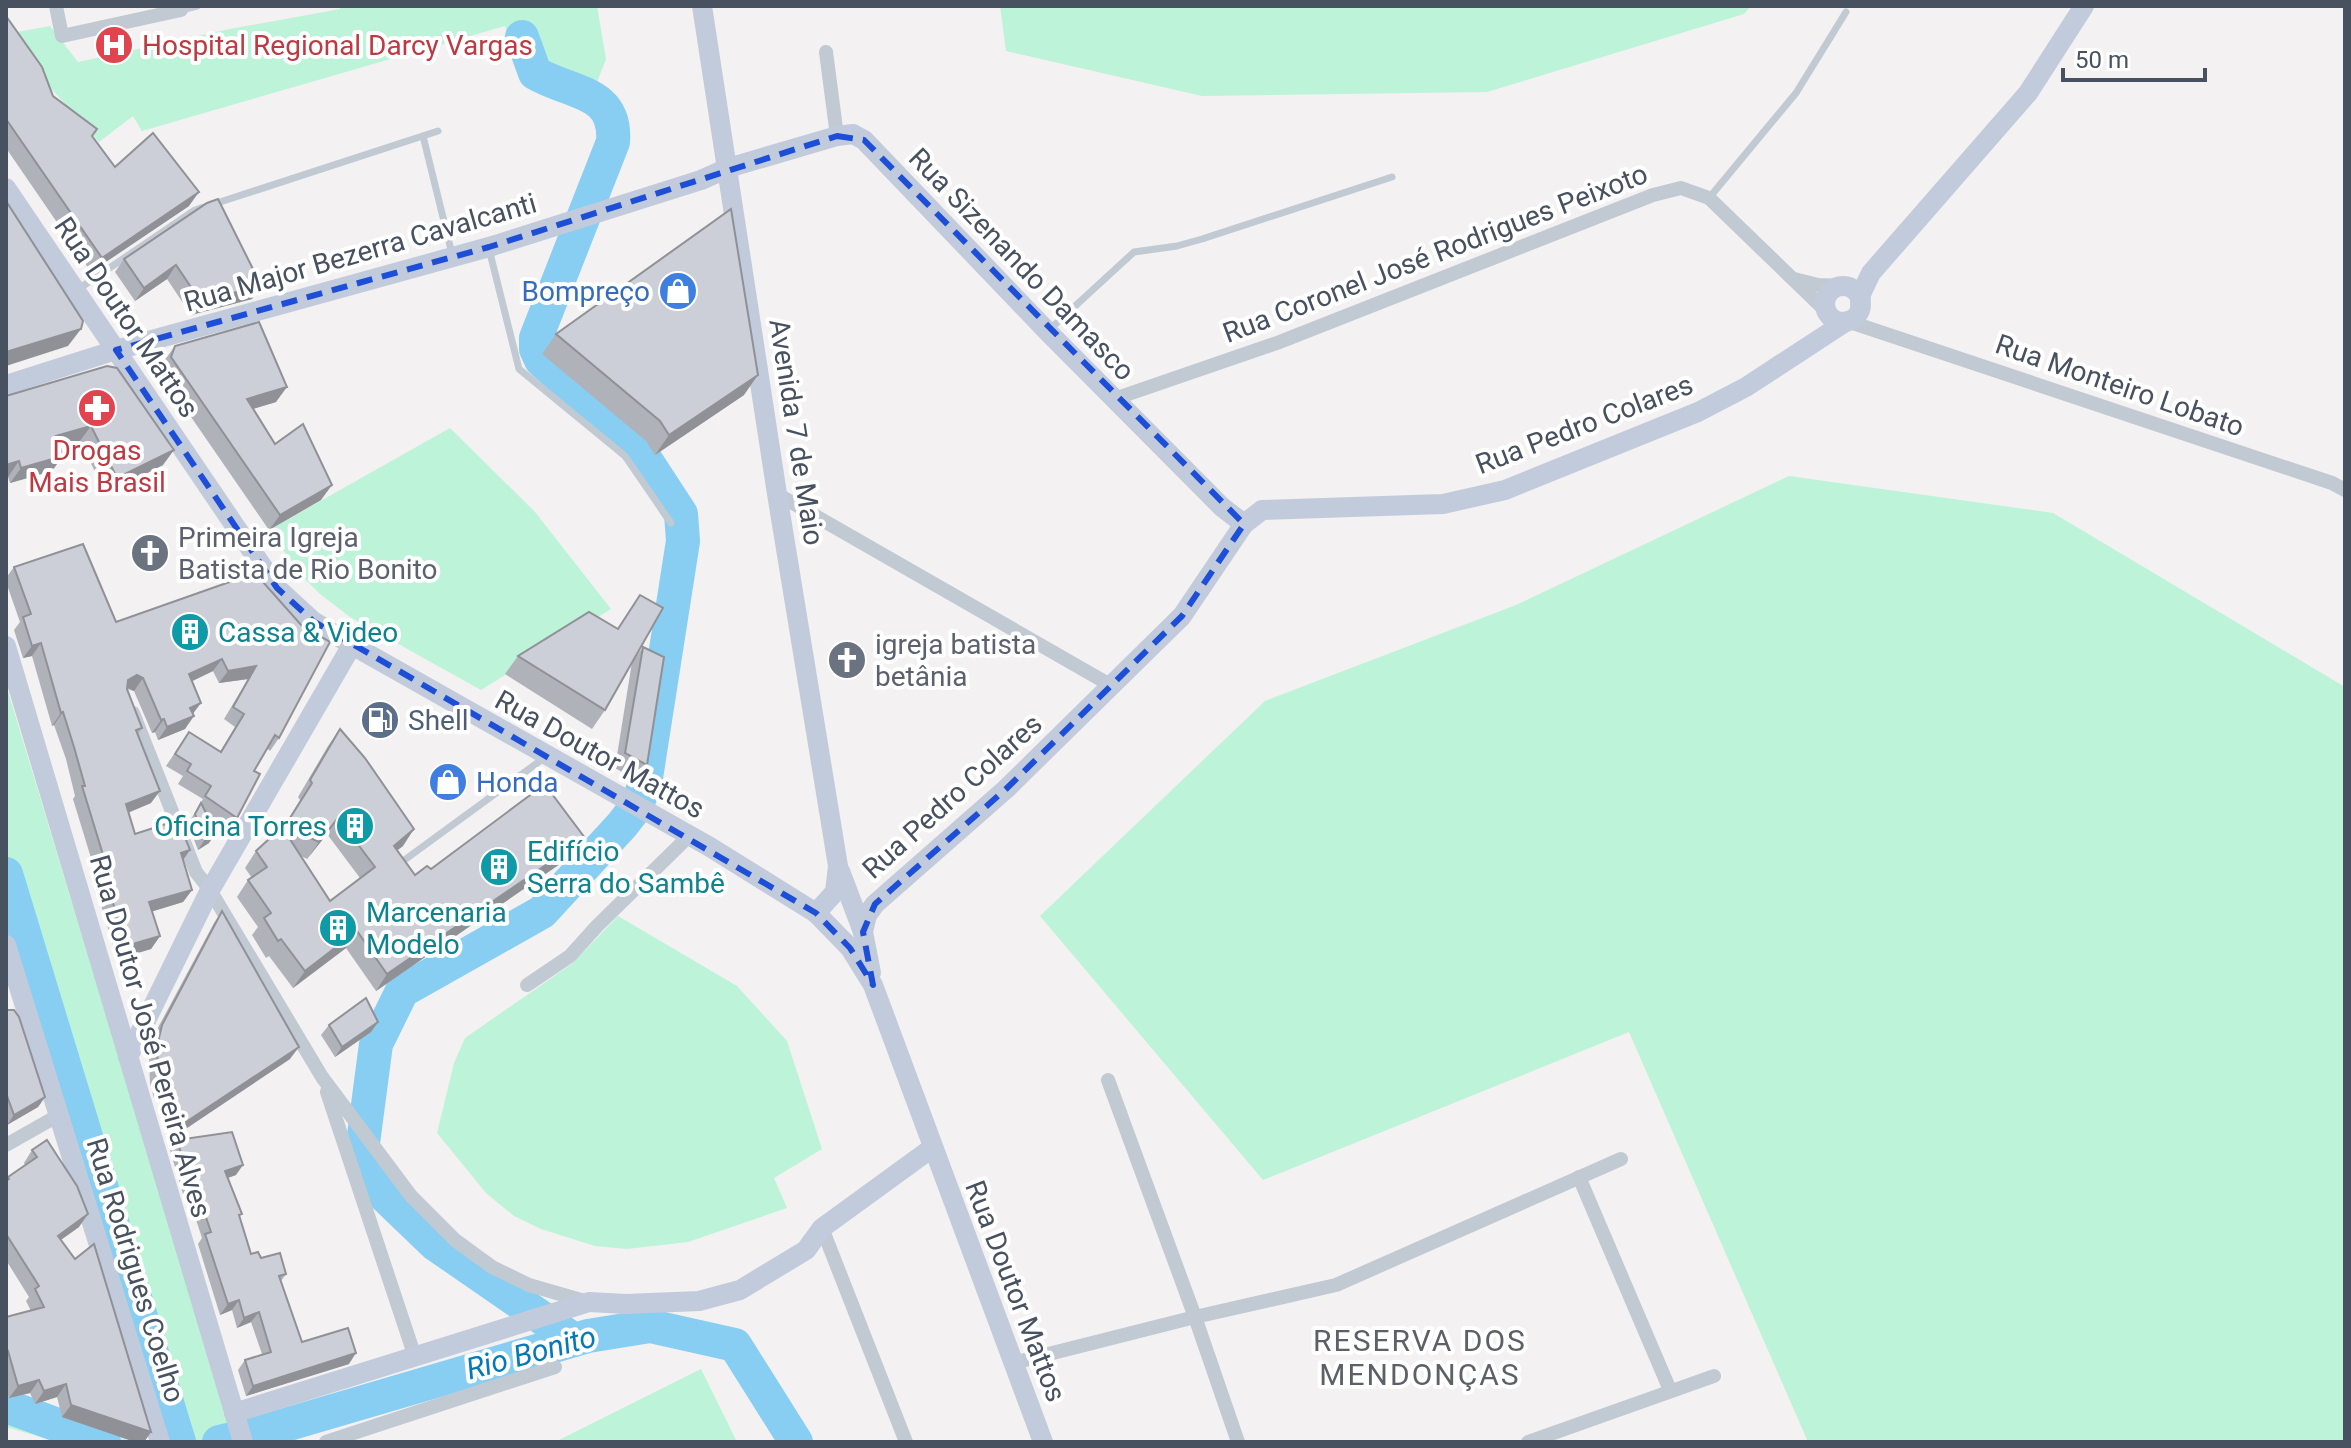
<svg xmlns="http://www.w3.org/2000/svg" width="2351" height="1448" viewBox="0 0 2351 1448" font-family="Roboto,sans-serif">
<rect width="100%" height="100%" fill="#f3f1f1"/>
<g fill="#bdf3d9">
<path d="M340 6H597L606 59 588 105 529 80 520 66 505 26 142 131 133 116 99 142 6 38V34L50 26 78 62 230 29 340 9Z"/>
<path d="M1000 6H1751L1744 14 1487 92 1202 96 1006 51Z"/>
<path d="M450 428 535 512 611 609 481 690 350 617 320 594 300 574 269 530Z"/>
<path d="M1789 476 2053 513 2345 687V1442H1808L1629 1032 1263 1180 1040 916 1265 701 1516 605Z"/>
<path d="M6 685 235 1442H179L6 874Z"/>
<path d="M618 916 737 986 787 1041 822 1149 774 1178 787 1208 688 1242 627 1249 595 1246 541 1229 514 1216 486 1193 437 1133 454 1063 465 1038 573 963Z"/>
<path d="M701 1369 737 1442H555Z"/>
<path d="M6 1394 34 1409 135 1442H58L6 1427Z"/>
</g>
<g fill="none" stroke-linecap="round" stroke-linejoin="round">
<g stroke="#88cef2" stroke-width="34">
<path d="M522 37 535 73C571 94 617 90 613 142L536 338V349L541 360 638 448 681 514 683 541 645 784 636 807 622 825 542 912 402 991 376 1044 363 1143 364 1156 376 1183 386 1197 435 1244 574 1340"/>
<path d="M6 874 179 1442"/>
<path d="M6 1406 104 1442"/>
<path d="M219 1442 258 1433 588 1336 650 1326 735 1345 796 1442"/>
</g>
<g stroke="#c1c9d3" stroke-width="7">
<path d="M181 10 197 6"/>
<path d="M423 136 452 254"/>
<path d="M1709 198 1796 93 1846 12"/>
<path d="M216 210 217 203 438 131"/>
<path d="M489 249 519 369 625 456 671 523"/>
<path d="M77 290 195 210 204 207"/>
<path d="M1049 330 1134 252 1177 246 1202 239 1392 177"/>
<path d="M399 864 544 758"/>
</g>
<g stroke="#c1c9d3" stroke-width="14">
<path d="M56 6 62 36 181 10"/>
<path d="M826 52 837 136"/>
<path d="M1794 279 1818 285 1842 286"/>
<path d="M1847 321 2332 483 2345 490"/>
<path d="M1114 399 1277 343 1653 195 1681 188 1709 198 1827 312"/>
<path d="M777 494 1112 686"/>
<path d="M133 713 196 872 210 890 322 1077 411 1196 455 1240 492 1267 529 1285 588 1302"/>
<path d="M527 985 570 956 597 926 689 836"/>
<path d="M1108 1080 1195 1317 1238 1442"/>
<path d="M327 1092 415 1357"/>
<path d="M6 1145 59 1115"/>
<path d="M1579 1177 1670 1390"/>
<path d="M822 1228 906 1442"/>
<path d="M1013 1363 1195 1317 1336 1285 1621 1159"/>
<path d="M326 1442 555 1367"/>
<path d="M1528 1442 1714 1376"/>
</g>
<g stroke="#c2cbdb" stroke-width="20">
<path d="M702 6 777 494 838 866 835 892 816 913"/>
<path d="M6 188 277 588 313 621 352 645 710 847 816 913 850 948 873 985 1043 1442"/>
<circle cx="1843" cy="304" r="18"/>
<path d="M1860 305 1861 294 1871 273 2028 93 2084 6"/>
<path d="M6 385 116 350 489 247 701 180 728 168 837 136 853 134 864 140 1047 331 1222 507 1244 524"/>
<path d="M6 646 243 1442"/>
<path d="M840 871 863 932 871 973"/>
<path d="M863 932 867 915 875 904 1006 789 1182 616 1244 524 1262 510 1443 504 1505 490 1698 412 1746 387 1847 321"/>
<path d="M6 945 160 1442"/>
<path d="M128 1057 210 890 352 645"/>
<path d="M234 1413 589 1302 626 1304 699 1301 740 1290 806 1250 822 1228 932 1148"/>
</g>
</g>
<g fill="#afb2b9" fill-rule="evenodd">
<path d="M6 16 53 96 97 129 92 136 115 167 189 206 91 272 6 148Z"/>
<path d="M207 203 252 299 191 315 167 279 135 301 115 272 124 259Z"/>
<path d="M556 334 744 395 655 455 646 441 542 354Z"/>
<path d="M175 346 276 402 253 409 275 444 321 500 269 530 160 372 164 361Z"/>
<path d="M107 366 163 465 106 494 80 441 59 447 52 471 10 483 8 477H6V396Z"/>
<path d="M14 567 116 622 255 573 279 738 270 751 267 748 254 771 237 818 228 830 208 817 209 843 198 850 188 824 203 799 178 784 183 776 166 766 189 732 220 752 235 727 224 719 248 679 219 683 213 671 192 681 193 714 185 729 158 740 155 732 152 733 134 691 127 689 142 728 138 734 151 803 128 813 135 834 183 860 192 890 183 902 152 911 160 936 151 949 117 959 99 898 102 894 73 799 75 796 66 759 54 725 52 726 32 656 23 658 14 630 20 622 6 582V578Z"/>
<path d="M640 595 605 710 592 729 505 674 518 656 617 629Z"/>
<path d="M643 647 647 765 636 780 615 768 632 662Z"/>
<path d="M340 729 403 846 397 850 415 875 431 869 585 838 573 855 376 991 346 948 293 988 269 956 266 958 252 935 258 927 237 897 248 880 252 878 245 868 256 851 283 828 300 800 298 797 328 746ZM327 834 360 878 330 901 301 856 307 859Z"/>
<path d="M222 911 290 1059 172 1138 157 1095 154 1098 150 1083 149 1058 153 1037 214 923Z"/>
<path d="M6 1010 45 1097 38 1107 7 1125Z"/>
<path d="M378 1022 371 1032 335 1057 321 1035 329 1025Z"/>
<path d="M177 1140 236 1175 228 1178 251 1254 261 1258 286 1274 281 1281 302 1342 349 1364 246 1396 238 1370 245 1360 262 1354 251 1322 237 1328 232 1310 220 1315 198 1244 202 1238 187 1192 183 1194 170 1150Z"/>
<path d="M32 1150 79 1227 61 1240 151 1432 144 1442H135L62 1417 57 1397 35 1404 30 1393 9 1398 6 1387V1317L31 1311 26 1301 29 1297 6 1260V1179L25 1165 24 1163Z"/>
</g>
<g fill="#8f9196">
<path d="M199 192 189 206 91 272 102 258Z"/>
<path d="M176 265 167 279 135 301 144 288Z"/>
<path d="M261 285 252 299 191 315 201 302Z"/>
<path d="M81 329 68 346 6 366V352Z"/>
<path d="M758 375 744 395 655 455 669 435Z"/>
<path d="M287 387 276 402 236 414 247 399Z"/>
<path d="M91 426 80 441 45 451 56 436Z"/>
<path d="M174 450 163 465 106 494 117 478Z"/>
<path d="M63 456 52 471 10 483 21 468Z"/>
<path d="M19 461 8 477H6V465Z"/>
<path d="M332 485 321 500 269 530 280 515Z"/>
<path d="M41 643 32 656 23 658 32 646Z"/>
<path d="M222 659 213 671 180 687 189 674Z"/>
<path d="M256 666 248 679 219 683 228 671Z"/>
<path d="M137 675 143 678 134 691 128 688 119 692 128 680Z"/>
<path d="M201 703 192 715 190 708Z"/>
<path d="M63 712 54 725 52 726 61 713Z"/>
<path d="M194 716 185 729 158 740 167 727Z"/>
<path d="M164 719 155 732 152 733 161 720Z"/>
<path d="M160 791 151 803 117 817 126 804Z"/>
<path d="M338 818 327 834 307 859 319 842Z"/>
<path d="M414 829 403 846 382 862 394 846Z"/>
<path d="M216 833 209 843 198 850 205 839Z"/>
<path d="M585 838 573 855 376 991 387 974Z"/>
<path d="M190 850 181 863V853Z"/>
<path d="M192 890 183 902 141 915 149 902Z"/>
<path d="M357 931 346 948 293 988 305 971Z"/>
<path d="M160 936 151 949 117 959 126 946Z"/>
<path d="M378 1022 371 1032 335 1057 342 1047Z"/>
<path d="M299 1047 290 1059 172 1138 180 1126Z"/>
<path d="M45 1097 38 1107 7 1125 14 1115Z"/>
<path d="M243 1165 236 1175 218 1181 225 1171Z"/>
<path d="M194 1182 187 1192 183 1194 190 1183Z"/>
<path d="M88 1214 79 1227 49 1248 58 1236Z"/>
<path d="M239 1300 232 1310 220 1315 228 1304Z"/>
<path d="M259 1312 251 1322 237 1328 244 1318Z"/>
<path d="M356 1353 349 1364 246 1396 253 1386Z"/>
<path d="M39 1380 30 1393 9 1398 18 1386Z"/>
<path d="M66 1384 57 1397 35 1404 44 1391Z"/>
<path d="M71 1405 151 1432 144 1442H135L62 1417Z"/>
</g>
<g fill="#cccfd7" stroke="#8f9196" stroke-width="2">
<path d="M6 16 42 67 53 96 97 129 92 136 115 167 153 133 199 192 102 258 6 119Z"/>
<path d="M218 199 261 285 201 302 176 265 144 288 124 259 207 203Z"/>
<path d="M6 201 83 321 81 329 6 352Z"/>
<path d="M731 209 758 375 669 435 660 421 556 334Z"/>
<path d="M259 322 287 387 247 399 275 444 303 424 332 485 280 515 171 357 175 346Z"/>
<path d="M107 366 117 368 174 450 117 478 91 426 56 436 63 456 21 468 19 461 6 465V396Z"/>
<path d="M83 544 116 622 255 573 302 626 330 642 279 738 275 735 254 771 260 774 237 818 205 796 211 786 187 771 191 764 175 754 189 732 221 752 244 714 233 707 256 666 228 671 222 659 189 674 201 703 190 708 194 716 167 727 164 719 161 720 143 678 137 675 128 680 127 689 142 728 136 730 160 791 126 804 135 834 178 820 190 850 181 853 192 890 149 902 160 936 126 946 108 886 112 884 82 786H85L74 747 63 712 61 713 41 643 32 646 23 617 31 614 14 567Z"/>
<path d="M640 595 663 608 605 710 518 656 589 612 618 629Z"/>
<path d="M643 647 664 657 647 765 625 753Z"/>
<path d="M340 729 365 758 414 829 394 846 415 875 427 866 431 869 537 790H549L585 838 387 974 357 931 305 971 281 939 278 941 264 918 271 913 248 880 267 867 256 851 282 827 330 901 375 867 338 818 319 842 285 826 312 783 310 780Z"/>
<path d="M201 803 216 833 205 839 195 814Z"/>
<path d="M222 911 299 1047 180 1126 166 1083 162 1085 158 1071 157 1046 162 1025Z"/>
<path d="M366 998 378 1022 342 1047 329 1025Z"/>
<path d="M6 1010H14L19 1017 45 1097 14 1115 6 1093Z"/>
<path d="M232 1132 243 1165 225 1171 242 1214 239 1215 251 1254 258 1252 261 1258 280 1253 286 1274 279 1276 302 1342 348 1328 356 1353 253 1386 245 1360 271 1352 259 1312 244 1318 239 1300 228 1304 205 1234 211 1232 194 1182 190 1183 177 1140Z"/>
<path d="M47 1140 77 1186 88 1214 58 1236 75 1259 94 1244 151 1432 71 1405 66 1384 44 1391 39 1380 18 1386 8 1351 6 1352V1317L44 1307 35 1289 39 1286 6 1234V1181L9 1179 8 1177 37 1157 32 1150Z"/>
</g>
<path fill="none" stroke="#1d4ed8" stroke-width="6" stroke-dasharray="16 10" stroke-linejoin="round" d="M837 136 864 140 1244 524 1182 616 1006 789 875 904 863 932 873 985 850 948 816 913 313 621 277 588 116 350 489 247Z"/>
<defs>
<g id="hospital-disc" transform="scale(2)"><circle r="9.5" fill="#e0444e" stroke="#fff"/><path d="M-5-5h3v3.5h4V-5h3V5h-3V1.5h-4V5h-3Z" fill="#fff"/></g>
<g id="shop-disc" transform="scale(2)"><circle r="9.5" fill="#3f7fe0" stroke="#fff"/><path d="M-5-2.5h2.3a2.7 3.5 0 0 1 5.4 0H5L5.5 6h-11ZM-1.5-2.5h3a1.5 2.3 0 0 0-3 0Z" fill="#fff"/></g>
<g id="pharmacy-disc" transform="scale(2)"><circle r="9.5" fill="#e0444e" stroke="#fff"/><path d="M-2-6h4v4h4v4h-4v4h-4v-4h-4v-4h4Z" fill="#fff"/></g>
<g id="church-disc" transform="scale(2)"><circle r="9.5" fill="#6b7280" stroke="#fff"/><path d="M-1.2-6h2.4v3.5h3.3v2.4h-3.3V6h-2.4V-.1h-3.3v-2.4h3.3Z" fill="#fff"/></g>
<g id="building-disc" transform="scale(2)"><circle r="9.5" fill="#0f9aa8" stroke="#fff"/><path d="M-4-6H4V6H1V3H-1V6H-4ZM-2.5-4.3h1.7v1.8h-1.7ZM.8-4.3h1.7v1.8H.8ZM-2.5-1h1.7V.8h-1.7ZM.8-1h1.7V.8H.8Z" fill="#fff"/></g>
<g id="fuel-disc" transform="scale(2)"><circle r="9.5" fill="#5c6f8a" stroke="#fff"/><path d="M-5.5-6h7V0h2V4h1.3V-2.5L3-4.5l.8-.8L6-3V5H2.5V1h-1V6h-7ZM-4.2-4.7v3.2H.2V-4.7Z" fill="#fff"/></g>
</defs>
<g fill-rule="evenodd">
<use href="#hospital-disc" x="114" y="45"/>
<use href="#shop-disc" x="678" y="291"/>
<use href="#pharmacy-disc" x="97" y="408"/>
<use href="#church-disc" x="150" y="553"/>
<use href="#building-disc" x="190" y="632"/>
<use href="#church-disc" x="847" y="660"/>
<use href="#fuel-disc" x="380" y="720"/>
<use href="#shop-disc" x="448" y="782"/>
<use href="#building-disc" x="355" y="826"/>
<use href="#building-disc" x="499" y="867"/>
<use href="#building-disc" x="338" y="928"/>
</g>
<g text-anchor="middle" stroke-width="8" stroke-linejoin="round" paint-order="stroke">
<g font-size="28" fill="#be3a42" stroke="#fff" text-anchor="start">
<text x="142" y="55">Hospital Regional Darcy Vargas</text>
<text x="97" y="460" text-anchor="middle">Drogas<tspan x="97" dy="32">Mais Brasil</tspan></text>
</g>
<g font-size="28" fill="#475160" stroke="#fff">
<text transform="translate(360 252) rotate(-16)" y="10">Rua Major Bezerra Cavalcanti</text>
<text transform="translate(1435 253) rotate(-21)" y="10">Rua Coronel José Rodrigues Peixoto</text>
<text transform="translate(1022 264) rotate(46)" y="10">Rua Sizenando Damasco</text>
<text transform="translate(127 317) rotate(56)" y="10">Rua Doutor Mattos</text>
<text transform="translate(2120 385) rotate(19)" y="10">Rua Monteiro Lobato</text>
<text transform="translate(1584 424) rotate(-21)" y="10">Rua Pedro Colares</text>
<text transform="translate(797 432) rotate(81)" y="10">Avenida 7 de Maio</text>
<text transform="translate(600 754) rotate(29)" y="10">Rua Doutor Mattos</text>
<text transform="translate(952 796) rotate(-42)" y="10">Rua Pedro Colares</text>
<text transform="translate(151 1036) rotate(74)" y="10">Rua Doutor José Pereira Alves</text>
<text transform="translate(136 1270) rotate(73)" y="10">Rua Rodrigues Coelho</text>
<text transform="translate(1016 1291) rotate(69)" y="10">Rua Doutor Mattos</text>
</g>
<g font-size="28" fill="#366cbe" stroke="#fff" text-anchor="end">
<text x="650" y="301">Bompreço</text>
<text x="476" y="792" text-anchor="start">Honda</text>
</g>
<g font-size="28" fill="#5b616d" stroke="#fff" text-anchor="start">
<text x="178" y="547">Primeira Igreja<tspan x="178" dy="32">Batista de Rio Bonito</tspan></text>
<text x="875" y="654">igreja batista<tspan x="875" dy="32">betânia</tspan></text>
</g>
<g font-size="28" fill="#0d838f" stroke="#fff" text-anchor="start">
<text x="218" y="642">Cassa &amp; Video</text>
<text x="327" y="836" text-anchor="end">Oficina Torres</text>
<text x="527" y="861">Edifício<tspan x="527" dy="32">Serra do Sambê</tspan></text>
<text x="366" y="922">Marcenaria<tspan x="366" dy="32">Modelo</tspan></text>
</g>
<g font-size="28" fill="#4e5e75" stroke="#fff" text-anchor="start">
<text x="408" y="730">Shell</text>
</g>
<g font-size="30" letter-spacing="2" fill="#5d6066" stroke="#fff">
<text x="1420" y="1351">RESERVA DOS<tspan x="1420" dy="34">MENDONÇAS</tspan></text>
</g>
<g font-size="30" font-style="italic" fill="#0379b7" stroke="#fff">
<text transform="translate(531 1353) rotate(-15)" y="10">Rio Bonito</text>
</g>
</g>
<rect width="2351" height="1448" fill="none" stroke="#475160" stroke-width="16"/>
<path d="M2063 68v12h142v-12" fill="none" stroke="#475160" stroke-width="4"/>
<text x="2075" y="68" font-size="24" fill="#475160" stroke="#ffffff" stroke-width="6" paint-order="stroke">50 m</text>
</svg>
